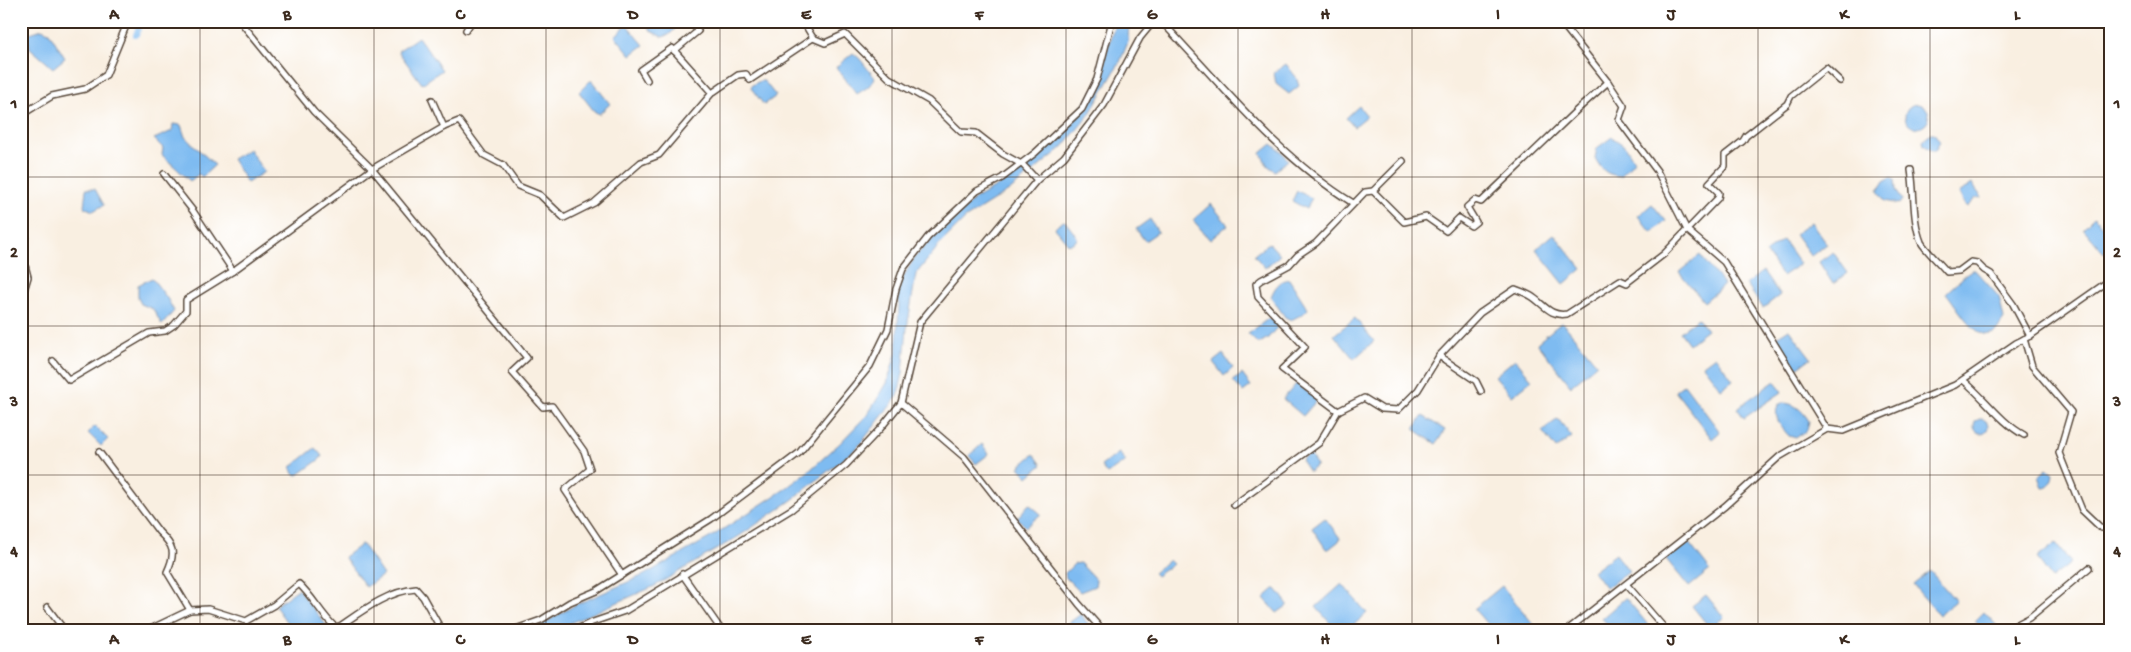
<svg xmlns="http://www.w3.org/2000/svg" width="2131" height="652" viewBox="0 0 2131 652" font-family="'Gochi Hand',sans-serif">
<rect width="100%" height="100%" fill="#fff"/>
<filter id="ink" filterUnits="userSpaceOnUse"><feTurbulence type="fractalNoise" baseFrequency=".02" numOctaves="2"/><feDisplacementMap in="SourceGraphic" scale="10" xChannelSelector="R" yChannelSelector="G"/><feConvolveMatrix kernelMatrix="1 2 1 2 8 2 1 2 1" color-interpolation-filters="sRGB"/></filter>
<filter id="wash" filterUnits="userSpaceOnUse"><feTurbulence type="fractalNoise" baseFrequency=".0096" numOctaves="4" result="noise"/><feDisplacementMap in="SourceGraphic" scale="20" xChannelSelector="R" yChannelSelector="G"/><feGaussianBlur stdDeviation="1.12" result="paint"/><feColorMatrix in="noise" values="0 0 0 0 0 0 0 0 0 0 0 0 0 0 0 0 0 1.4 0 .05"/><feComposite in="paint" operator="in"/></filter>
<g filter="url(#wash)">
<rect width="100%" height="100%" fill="#f9efe1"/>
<g fill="#7ebbf1" stroke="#5c7288">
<path d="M644 21H677V27L669 35 662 37 651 31Z"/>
<path d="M1116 21H1129L1128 42 1120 62 1089 115 1062 148 1009 191 966 218 941 243 916 274 907 328 903 373 898 396 857 448 792 500 741 535 655 586 552 631H525L537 627 575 605 644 575 711 537 785 489 810 470 839 444 868 414 887 383 896 354 899 305 896 289 915 257 933 236 976 198 996 187 1018 172 1066 131 1095 88Z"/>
<path d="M627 25 644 45 631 55 615 36Z"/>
<path d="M42 29 49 32 65 58 53 68 30 48 27 34Z"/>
<path d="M418 37 442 70 422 84 398 51Z"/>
<path d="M853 53 860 59 875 78 868 87 857 94 836 67Z"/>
<path d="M1286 64 1296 77 1299 86 1289 94 1276 84 1274 73Z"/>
<path d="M592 81 610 104 599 114 594 111 579 92 590 81Z"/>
<path d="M760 81H764L776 96 764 105 751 88 752 85Z"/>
<circle cx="1917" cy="116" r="12"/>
<path d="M1359 106 1367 116 1354 127 1346 118Z"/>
<path d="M173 124 181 125 185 137 215 165 202 177 199 174 190 181 162 155 163 148 154 139 172 131Z"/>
<path d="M1930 133H1934L1940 142 1935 151H1932L1924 145 1923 141Z"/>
<path d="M1612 137 1626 147 1634 161 1621 176C1607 175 1602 171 1595 158L1597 148Z"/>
<path d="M1272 144 1282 152 1288 160 1275 171 1267 165 1261 153Z"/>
<path d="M249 149 264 172 247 183 232 159Z"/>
<path d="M1891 177 1895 180 1896 190 1902 200 1899 204 1885 201 1878 191 1884 181Z"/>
<path d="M1972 184 1982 198H1976L1967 207 1964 204 1959 193Z"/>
<path d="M86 189H95L104 205 93 211 84 207Z"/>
<path d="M1297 191 1312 198 1306 209 1292 201Z"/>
<path d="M1211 204 1228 225 1210 240 1193 220Z"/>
<path d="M1652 204 1666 221 1652 233 1638 216Z"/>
<path d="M2094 217 2110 235V248L2104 253 2083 228Z"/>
<path d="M1150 219 1158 232 1145 241 1136 229Z"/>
<path d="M1065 221 1077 237V240L1069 245 1055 228 1061 222Z"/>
<path d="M1811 222 1827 244 1811 256 1795 234Z"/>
<path d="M1554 234 1582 269 1564 284 1536 249Z"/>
<path d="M1783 240 1800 264 1782 276 1766 252Z"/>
<path d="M1269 243 1280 255 1265 268 1254 255Z"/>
<path d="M1833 252 1848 273 1833 284 1819 262Z"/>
<path d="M1700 255 1724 285 1704 302 1679 272Z"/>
<path d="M1971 270H1975L1999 297 2004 319C2001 323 1999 328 1995 332 1977 345 1956 304 1946 293Z"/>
<path d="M1763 271 1780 295 1763 308 1746 284Z"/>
<path d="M152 278 167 298 174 311 162 325 153 309 141 304 138 298V285Z"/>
<path d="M1289 279 1308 309 1303 314 1291 320 1285 317 1271 297C1274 288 1279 281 1289 279Z"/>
<path d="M1269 318 1279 325 1268 338 1258 344 1248 334Z"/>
<path d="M1355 318 1374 341 1354 359 1334 335Z"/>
<path d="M1698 318 1707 330 1689 344 1680 332Z"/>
<path d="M1562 322 1597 364 1571 386 1537 343Z"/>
<path d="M1789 329 1811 358 1797 368 1775 338Z"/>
<path d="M1223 354 1233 368 1224 376 1213 362Z"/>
<path d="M1715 356 1733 380 1721 389 1703 365Z"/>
<path d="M1515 359 1532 380 1512 396 1495 376Z"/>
<path d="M1242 374 1251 386 1243 392 1233 381Z"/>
<path d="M1775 381 1782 392 1744 418 1737 408Z"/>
<path d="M1297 383 1317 400 1303 416 1283 399Z"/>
<path d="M1684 384 1720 432 1712 439 1675 391Z"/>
<path d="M1782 403C1795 403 1802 410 1809 421L1807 430 1796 438 1789 436C1781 427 1773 418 1778 405Z"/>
<path d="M1423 416 1445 430 1436 444 1414 429Z"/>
<circle cx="1981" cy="426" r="7"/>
<path d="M1558 419 1572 437 1556 449 1542 431Z"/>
<path d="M95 426 108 439 101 446 88 433Z"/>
<path d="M982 444 989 454 976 464 969 456Z"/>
<path d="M315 448 322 456 320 459 298 475 294 474 291 467Z"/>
<path d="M1119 453 1126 461 1107 474 1101 466Z"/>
<path d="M1034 454 1042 465 1028 477 1019 467Z"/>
<path d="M1309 454 1317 465 1309 472 1301 460Z"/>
<path d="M2047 469 2053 474C2052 480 2051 488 2043 488L2039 476Z"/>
<path d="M1029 504 1041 514 1026 527 1017 518Z"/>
<path d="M1325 518 1340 538 1339 541 1329 549H1326L1312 528Z"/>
<path d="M1688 542 1710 570 1689 587 1666 559Z"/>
<path d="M2056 543 2071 563 2052 578 2037 558Z"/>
<path d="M362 544 383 575 366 587 344 557Z"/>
<path d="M1616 554 1629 571 1606 588 1593 571Z"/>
<path d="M1169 560 1173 564 1156 576 1153 573Z"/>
<path d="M1080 563 1096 580 1095 586 1080 592 1066 578 1065 573 1074 564Z"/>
<path d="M1930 571 1956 601 1939 615 1913 585Z"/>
<path d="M1342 584 1367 613 1347 631H1337L1316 607Z"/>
<path d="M1502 586 1539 631H1493L1474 609Z"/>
<path d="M298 589 326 625 318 631H293L275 606Z"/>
<path d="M1274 589H1276L1287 603V606L1277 613 1264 598Z"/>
<path d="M1706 595 1724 617 1710 628 1692 606Z"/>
<path d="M1625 598H1626L1653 631H1613L1602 618Z"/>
<path d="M1984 612 1998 627 1995 631H1984L1975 621Z"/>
<path d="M1081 614 1093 631H1070L1066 625Z"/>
</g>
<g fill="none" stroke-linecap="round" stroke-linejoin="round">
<path stroke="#7ebbf1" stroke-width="6" d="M136 35 141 21"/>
</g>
</g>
<g filter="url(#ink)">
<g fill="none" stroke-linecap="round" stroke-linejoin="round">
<g stroke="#58483b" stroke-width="8">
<g id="minor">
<path d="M240 21 314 112 372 169 444 127"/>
<path d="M803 21 813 38 825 43 845 34 889 78 929 101 961 132 976 133 1003 154 1023 165 1037 180 1064 157 1104 105 1140 38 1154 21"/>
<path d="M1161 21C1222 85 1277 156 1353 203"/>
<path d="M466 30 472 21"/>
<path d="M674 51 698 31 690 21"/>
<path d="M647 80 641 70 672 48 712 93"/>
<path d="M432 100 444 127 459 121 484 155 503 165 518 186 540 195 564 218 594 203 641 162 659 155 712 93 738 75 746 74 750 80 813 38"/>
<path d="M21 115 52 96 85 89 106 75 128 21"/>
<path d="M1403 161 1373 191 1404 222 1426 217 1446 231 1459 218 1471 226 1476 222 1467 207 1475 200 1481 202 1577 110 1608 82"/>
<path d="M1911 170C1915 194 1912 219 1921 242 1925 250 1941 264 1947 272L1959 271 1971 262 1977 263 1984 270 1991 274 2013 304 2030 336"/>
<path d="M164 174 193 211 233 271"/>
<path d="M21 216 26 233 22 254 28 277 21 300"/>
<path d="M2024 339 2032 366 2071 412 2059 453 2082 510 2101 528 2110 527"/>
<path d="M1439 356 1476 381 1481 391"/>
<path d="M53 361 69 380 149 333 165 331 174 325 186 311V300L233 271 372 169 527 358 512 372 543 407 552 406 584 451 590 469 565 490 622 575"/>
<path d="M1963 380C1984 397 2000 422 2024 435"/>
<path d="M901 403 964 457 1079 604 1103 631"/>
<path d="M1338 411 1282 369 1305 347 1258 297 1256 284 1261 280 1289 265 1298 255 1316 243 1365 192 1373 191"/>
<path d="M1827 429 1724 262 1687 230 1718 198 1719 193 1709 183 1725 166V155L1743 141 1746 136 1787 104 1791 96 1826 68 1840 81"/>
<path d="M99 452 159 532C174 546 176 553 167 572L190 610"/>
<path d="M1234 505 1319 443 1338 411 1364 398 1382 409 1398 410 1418 390 1439 356 1480 313 1515 289C1520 291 1526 293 1531 296 1544 304 1550 317 1567 314L1620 280 1627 283 1629 281 1664 254 1687 230 1657 171 1619 120 1624 106 1608 82 1560 21"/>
<path d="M682 574 722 631"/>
<path d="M1627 585 1667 631"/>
<path d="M47 607 65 631"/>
<path d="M146 631 190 610 208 609 246 621 274 605 299 584C313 597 321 614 335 627L340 626C362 611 388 591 416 589L423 597 442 631"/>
<path d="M510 631 541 620 570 602 596 591 711 519 799 453 870 366 888 329 896 289 903 269 928 237 977 191 1002 178 1035 153 1082 109 1097 79 1112 21"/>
<path d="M573 631 590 623 625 611 792 509 846 465 880 429 901 403 920 322 1037 180"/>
<path d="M1566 631 1725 506 1779 457 1827 429 1843 431 1955 385 2016 343 2030 336 2110 280"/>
<path d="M2004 631 2029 618 2089 568"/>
</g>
</g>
<use href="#minor" stroke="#fff" stroke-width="5"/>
</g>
</g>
<path fill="none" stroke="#3b2a1e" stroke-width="1" stroke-opacity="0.55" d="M200 21V631M374 21V631M546 21V631M720 21V631M892 21V631M1066 21V631M1238 21V631M1412 21V631M1584 21V631M1758 21V631M1930 21V631M21 177H2110M21 326H2110M21 475H2110"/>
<rect width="2131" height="652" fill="none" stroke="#fff" stroke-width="55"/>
<rect x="28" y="28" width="2076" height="596" fill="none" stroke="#3b2a1e" stroke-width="2"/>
<g font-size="16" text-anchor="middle" font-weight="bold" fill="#3b2a1e">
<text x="114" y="19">A</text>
<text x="287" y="19">B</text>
<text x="460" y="19">C</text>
<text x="633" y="19">D</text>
<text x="806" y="19">E</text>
<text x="979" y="19">F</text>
<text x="1152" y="19">G</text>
<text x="1325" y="19">H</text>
<text x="1498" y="19">I</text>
<text x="1671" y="19">J</text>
<text x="1844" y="19">K</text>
<text x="2017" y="19">L</text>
<text x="14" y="108">1</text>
<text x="2117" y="108">1</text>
<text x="14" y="257">2</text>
<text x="2117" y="257">2</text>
<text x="14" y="406">3</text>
<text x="2117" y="406">3</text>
<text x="14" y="556">4</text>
<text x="2117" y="556">4</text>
<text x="114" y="644">A</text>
<text x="287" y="644">B</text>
<text x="460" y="644">C</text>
<text x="633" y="644">D</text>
<text x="806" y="644">E</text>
<text x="979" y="644">F</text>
<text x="1152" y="644">G</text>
<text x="1325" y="644">H</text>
<text x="1498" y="644">I</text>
<text x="1671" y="644">J</text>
<text x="1844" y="644">K</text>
<text x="2017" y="644">L</text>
</g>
</svg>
